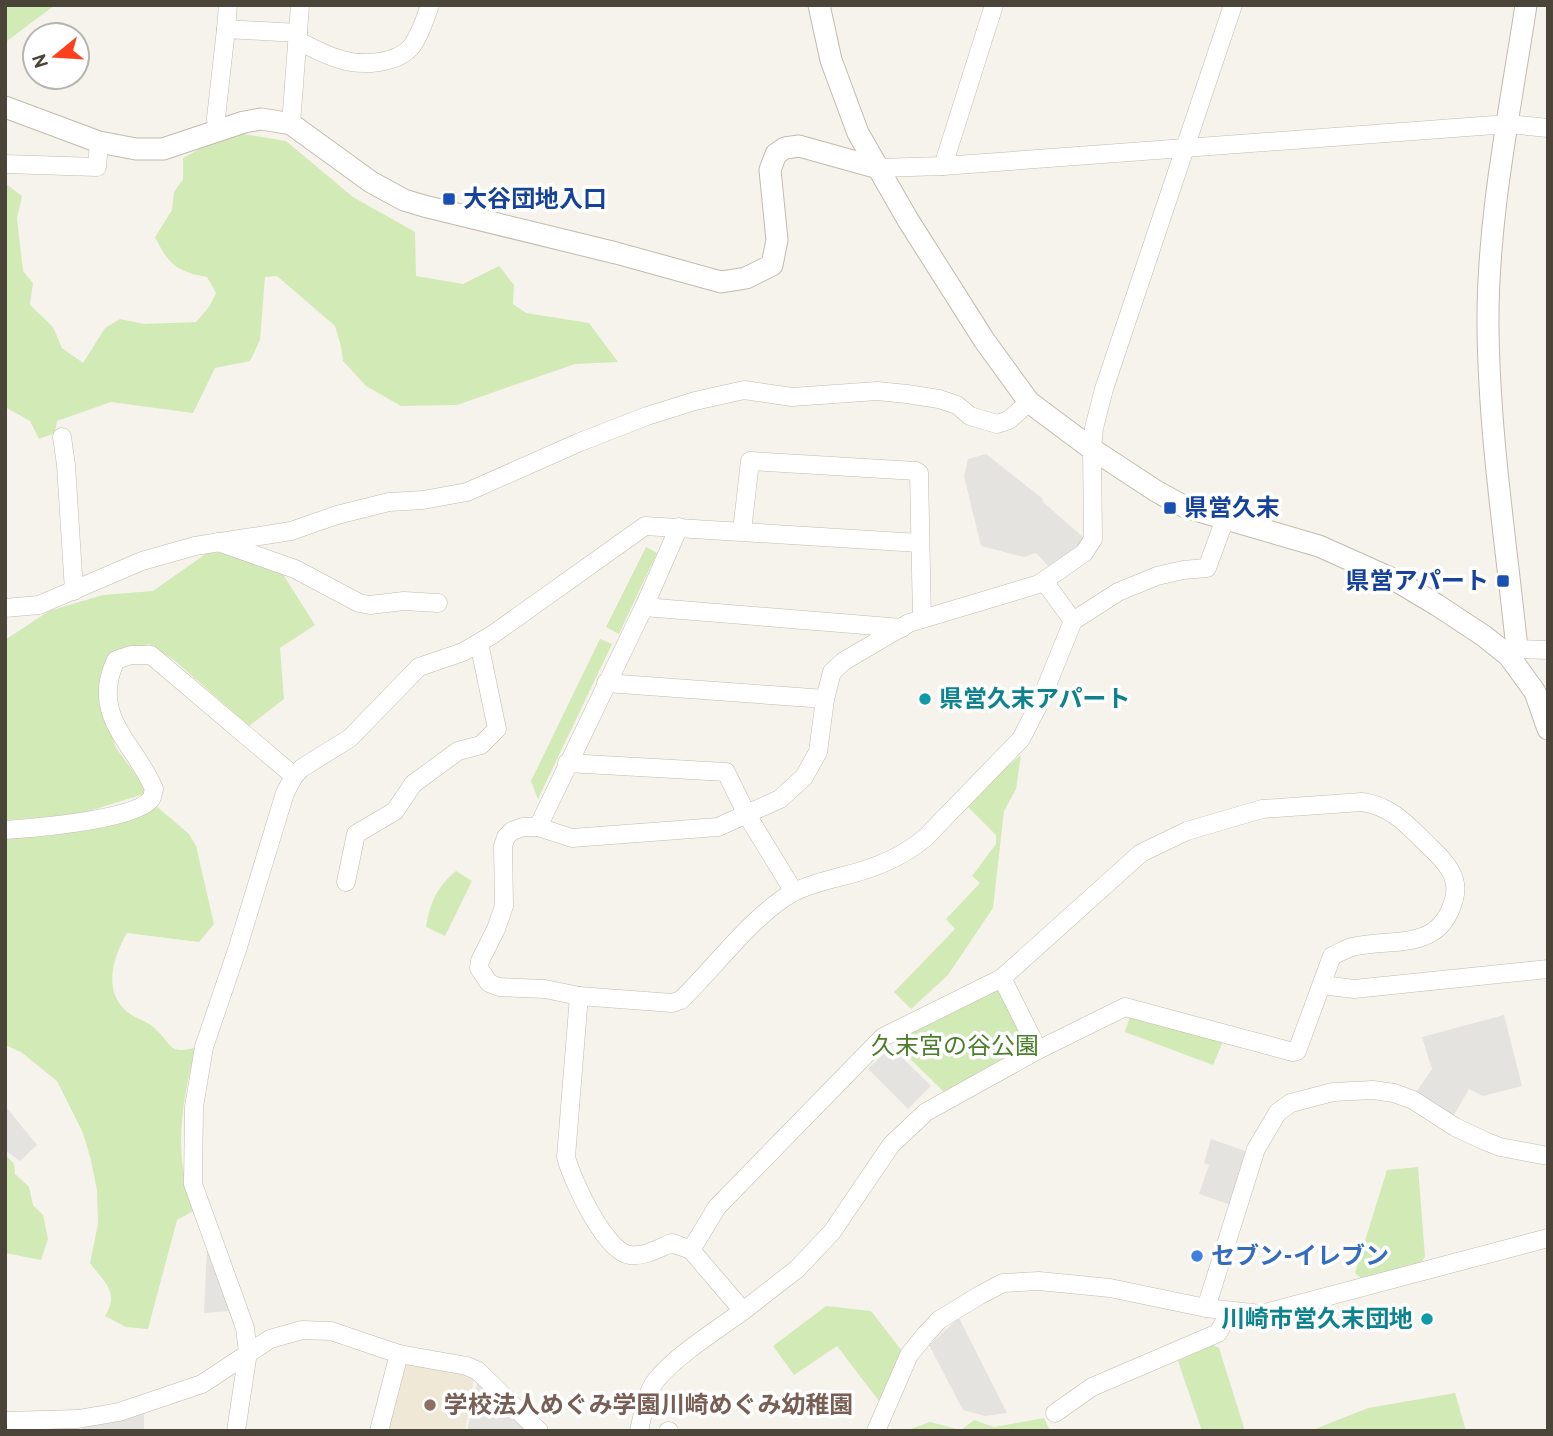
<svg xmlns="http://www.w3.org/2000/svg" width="1553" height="1436" viewBox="0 0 1553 1436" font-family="Overpass,'Noto Sans JP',sans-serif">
<rect width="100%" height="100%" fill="#f6f3ec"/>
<path fill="#efe8d6" d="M402 1361 464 1373 474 1379 465 1431H384Z"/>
<g fill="#d2eab5">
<path d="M5 5H55L7 41H5Z"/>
<path d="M243 134 286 141 353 197 415 232 416 276 463 284 499 266 514 285 513 304 526 313 589 323 618 362 575 364 457 405 401 406 366 386 343 361 341 346 335 326 277 276 265 277 260 340 250 361 215 368 193 413 111 402 57 421 55 433 39 439 30 421 5 407V183L22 196 17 218 23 271 33 283 30 305 53 327 62 348 83 363 105 328 120 319 144 324 196 322 209 307 216 293 207 277C176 271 169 265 155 237L172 210 174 192 183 179V158L207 145Z"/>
<path d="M646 547 657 553 619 634 606 627Z"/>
<path d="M221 552 279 568 315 625 280 648 284 699 249 726 174 660 149 644 112 655 102 672 100 699 116 748 145 787 144 794 76 815 5 820V640L49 611 103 595 153 591 207 553Z"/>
<path d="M600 639 612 644 538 799 531 781Z"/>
<path d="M1021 755 1016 789 1004 811 993 908 948 975 911 1009 894 992 955 929 946 919 980 883 972 876 996 844V835L967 806 990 780Z"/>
<path d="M156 806 189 834 196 846 214 924 199 942 127 933C114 955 103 988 124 1009 131 1017 144 1020 152 1026 171 1041 168 1057 196 1047 186 1084 177 1130 183 1168 185 1183 189 1197 193 1211L177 1220 148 1329 126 1327 105 1316C120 1292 104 1282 90 1263L98 1224 97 1190 91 1160 83 1133 57 1081 21 1052 5 1045V837C47 833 123 832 156 806Z"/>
<path d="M456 871 472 881 445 936 426 927C430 902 437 887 456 871Z"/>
<path d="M998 989 1025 1037V1051L945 1093 890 1039Z"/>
<path d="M1132 1010 1224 1039 1213 1065 1125 1032Z"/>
<path d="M5 1154 14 1164 15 1174 29 1187 33 1205 43 1215 48 1239 41 1260 5 1253Z"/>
<path d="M1418 1167 1425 1257 1421 1262 1361 1278 1355 1273 1387 1170Z"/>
<path d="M826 1306 871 1311 902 1351 879 1401 837 1346 794 1375 773 1346Z"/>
<path d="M1213 1345 1219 1348 1245 1431H1202L1178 1361Z"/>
<path d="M1455 1393 1466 1431H1310L1368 1408Z"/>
<path d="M1044 1418 1050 1431H905L930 1422 961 1430 974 1420 994 1427Z"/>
</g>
<g fill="#e5e3e0">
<path d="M986 454 1043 499 1042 501 1084 538 1078 549 1050 568 1036 553 1024 557 981 546 964 476 968 459Z"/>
<path d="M1504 1015 1522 1086 1483 1096 1469 1089 1451 1120 1413 1097 1432 1069 1422 1037Z"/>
<path d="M891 1047 931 1086 908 1109 868 1069Z"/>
<path d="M5 1106 37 1145 20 1161 5 1150Z"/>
<path d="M1211 1139 1248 1152 1234 1206 1199 1194 1209 1165 1204 1163Z"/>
<path d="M207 1248 231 1311 204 1313Z"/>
<path d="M959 1318 1007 1413 985 1416 963 1410 929 1345Z"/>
<path d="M478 1380 528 1431H467Z"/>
<path d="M144 1412V1431H83V1423Z"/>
</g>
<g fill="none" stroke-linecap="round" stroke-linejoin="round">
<g stroke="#c2bbae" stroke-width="19">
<g id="minor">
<path d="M226 29 228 5"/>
<path d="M298 41C311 47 325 55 339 59 360 66 396 65 412 46 421 33 425 19 430 5"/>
<path d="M291 124 300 5"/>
<path d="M217 130 216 118 226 29 298 33"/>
<path d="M5 164 97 167 99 142"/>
<path d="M943 166 994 5"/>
<path d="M878 168 943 166 1508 124 1548 128"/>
<path d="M62 437 66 465 74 591"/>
<path d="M1225 519 1207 568 1183 570 1157 576 1118 592 1073 621 1040 702 1021 739 925 838C901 858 873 869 843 876 825 881 809 884 792 893 753 915 714 968 681 1000L672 1003 579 996 545 989 499 987 489 983 479 968 480 961 496 929 504 906 503 846 506 837 512 831 523 827H538L572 838 718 827 780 799 804 777 818 752 825 699 832 672 844 661 909 623 1039 584 1084 553 1093 539 1092 449 1094 428 1104 389 1233 5"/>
<path d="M742 531 750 461 916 471 919 473 922 619"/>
<path d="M218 542 295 569 359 603 370 605 404 601 438 603"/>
<path d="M1044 581 1073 621"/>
<path d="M644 607 902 628"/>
<path d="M5 608 39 605 142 561 195 546 291 531 337 515 389 502 423 500 467 492 580 442 647 416 695 401 744 390 792 397 877 391 907 394 939 399 957 405 970 416 997 424 1009 420 1029 402"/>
<path d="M1517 649 1548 650"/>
<path d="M606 683 825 699"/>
<path d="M567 763 726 772 747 815 794 892"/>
<path d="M538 827 644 607 679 527"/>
<path d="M5 830C33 828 135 820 151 799 153 797 153 791 154 789 135 743 89 716 116 660L131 655H151L294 776"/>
<path d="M346 882 356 834 395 811 413 784 458 751 481 745 497 729 479 643"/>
<path d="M1002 978 1038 1050"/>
<path d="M1322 985 1354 989 1548 969"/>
<path d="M579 996 566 1157C572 1180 605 1252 630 1255 644 1257 659 1248 672 1243L691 1250 743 1311C718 1329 677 1355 657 1379 646 1392 643 1414 639 1431"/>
<path d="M691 1250 717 1207 883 1037 1002 978 1141 853 1187 831 1262 809 1362 802C1393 806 1410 828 1431 848 1446 862 1460 878 1454 899 1440 953 1393 937 1352 947 1345 949 1339 953 1332 956L1297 1051 1293 1052 1125 1007 1038 1050 926 1112 891 1145 832 1232 797 1269 743 1311"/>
<path d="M1206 1308 1256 1149 1278 1112 1291 1103 1333 1092 1373 1090 1394 1093 1413 1100 1455 1127 1485 1141 1500 1147 1548 1156"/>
<path d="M1055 1413 1092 1387 1218 1333 1230 1311"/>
<path d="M5 1421 78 1419 119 1412 202 1384 270 1339 302 1330 331 1331 399 1354 467 1366 478 1371 539 1431"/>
<path d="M236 1431 248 1352 245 1328 193 1184 194 1107 204 1047 238 947 285 793 294 776 302 768 350 738 419 667 463 652 492 635 645 526 919 543"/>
<path d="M379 1431 399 1354"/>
<path d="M668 1431H669"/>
<path d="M876 1431 909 1355 926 1334 939 1320 980 1295 1003 1283 1039 1281 1110 1288 1206 1308 1261 1314 1548 1238"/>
</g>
</g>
<g stroke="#c2bbae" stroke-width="23">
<g id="tertiary">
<path d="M819 5 831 60 858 133 908 220 984 340 1029 402 1092 449 1156 491 1185 507 1319 546 1395 580 1437 605 1484 636 1509 656 1535 692 1548 729"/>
<path d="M5 107 99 142 136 149H163L244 122 261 119 274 121 291 124 371 182 404 200 424 206 616 253 721 282 746 278 772 265 777 240 770 170 776 154 785 148 799 146 878 168"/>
<path d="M1509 656 1517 649C1506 542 1489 434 1488 327 1487 219 1510 111 1526 5"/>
</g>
</g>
<use href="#minor" stroke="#fff" stroke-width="18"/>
<use href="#tertiary" stroke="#fff" stroke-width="21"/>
</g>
<g fill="#1a4fb4" stroke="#fff" stroke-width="2.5">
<rect x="442" y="192" width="14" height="14" rx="3.5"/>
<rect x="1163" y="501" width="14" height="14" rx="3.5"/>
<rect x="1496" y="574" width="14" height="14" rx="3.5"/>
</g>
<g fill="#0f9aa8" stroke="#fff" stroke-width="2.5">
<circle cx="925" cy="699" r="7"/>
<circle cx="1427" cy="1319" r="7"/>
</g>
<circle fill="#3f7fe0" stroke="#fff" stroke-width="2.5" cx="1197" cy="1256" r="7"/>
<circle fill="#8d6e63" stroke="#fff" stroke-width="2.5" cx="430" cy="1405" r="7"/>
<g text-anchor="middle" stroke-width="7" stroke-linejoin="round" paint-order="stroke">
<g font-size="24" font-weight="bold" fill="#164399" stroke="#fff" text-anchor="start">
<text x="463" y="207">大谷団地入口</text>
<text x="1184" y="516">県営久末</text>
<text x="1489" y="589" text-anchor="end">県営アパート</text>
</g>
<g font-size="24" font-weight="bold" fill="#0d838f" stroke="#fff" text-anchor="start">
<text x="939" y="707">県営久末アパート</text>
<text x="1413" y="1327" text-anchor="end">川崎市営久末団地</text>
</g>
<g font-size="24" fill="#4a7f2a" stroke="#fff">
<text x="955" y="1054">久末宮の谷公園</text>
</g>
<g font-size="24" font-weight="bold" fill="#366cbe" stroke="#fff" text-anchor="start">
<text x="1211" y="1264">セブン-イレブン</text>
</g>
<g font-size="24" font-weight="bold" fill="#785e54" stroke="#fff" text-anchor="start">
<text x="444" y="1413">学校法人めぐみ学園川崎めぐみ幼稚園</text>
</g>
</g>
<rect width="1553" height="1436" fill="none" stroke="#4b4439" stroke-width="14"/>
<g transform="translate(56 56) rotate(252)"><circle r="33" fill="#ffffff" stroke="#b7b4b0" stroke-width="2"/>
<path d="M0-5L12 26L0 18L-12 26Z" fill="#fc3f1d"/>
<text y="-10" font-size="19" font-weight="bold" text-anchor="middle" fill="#4b4439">N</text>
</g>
</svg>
